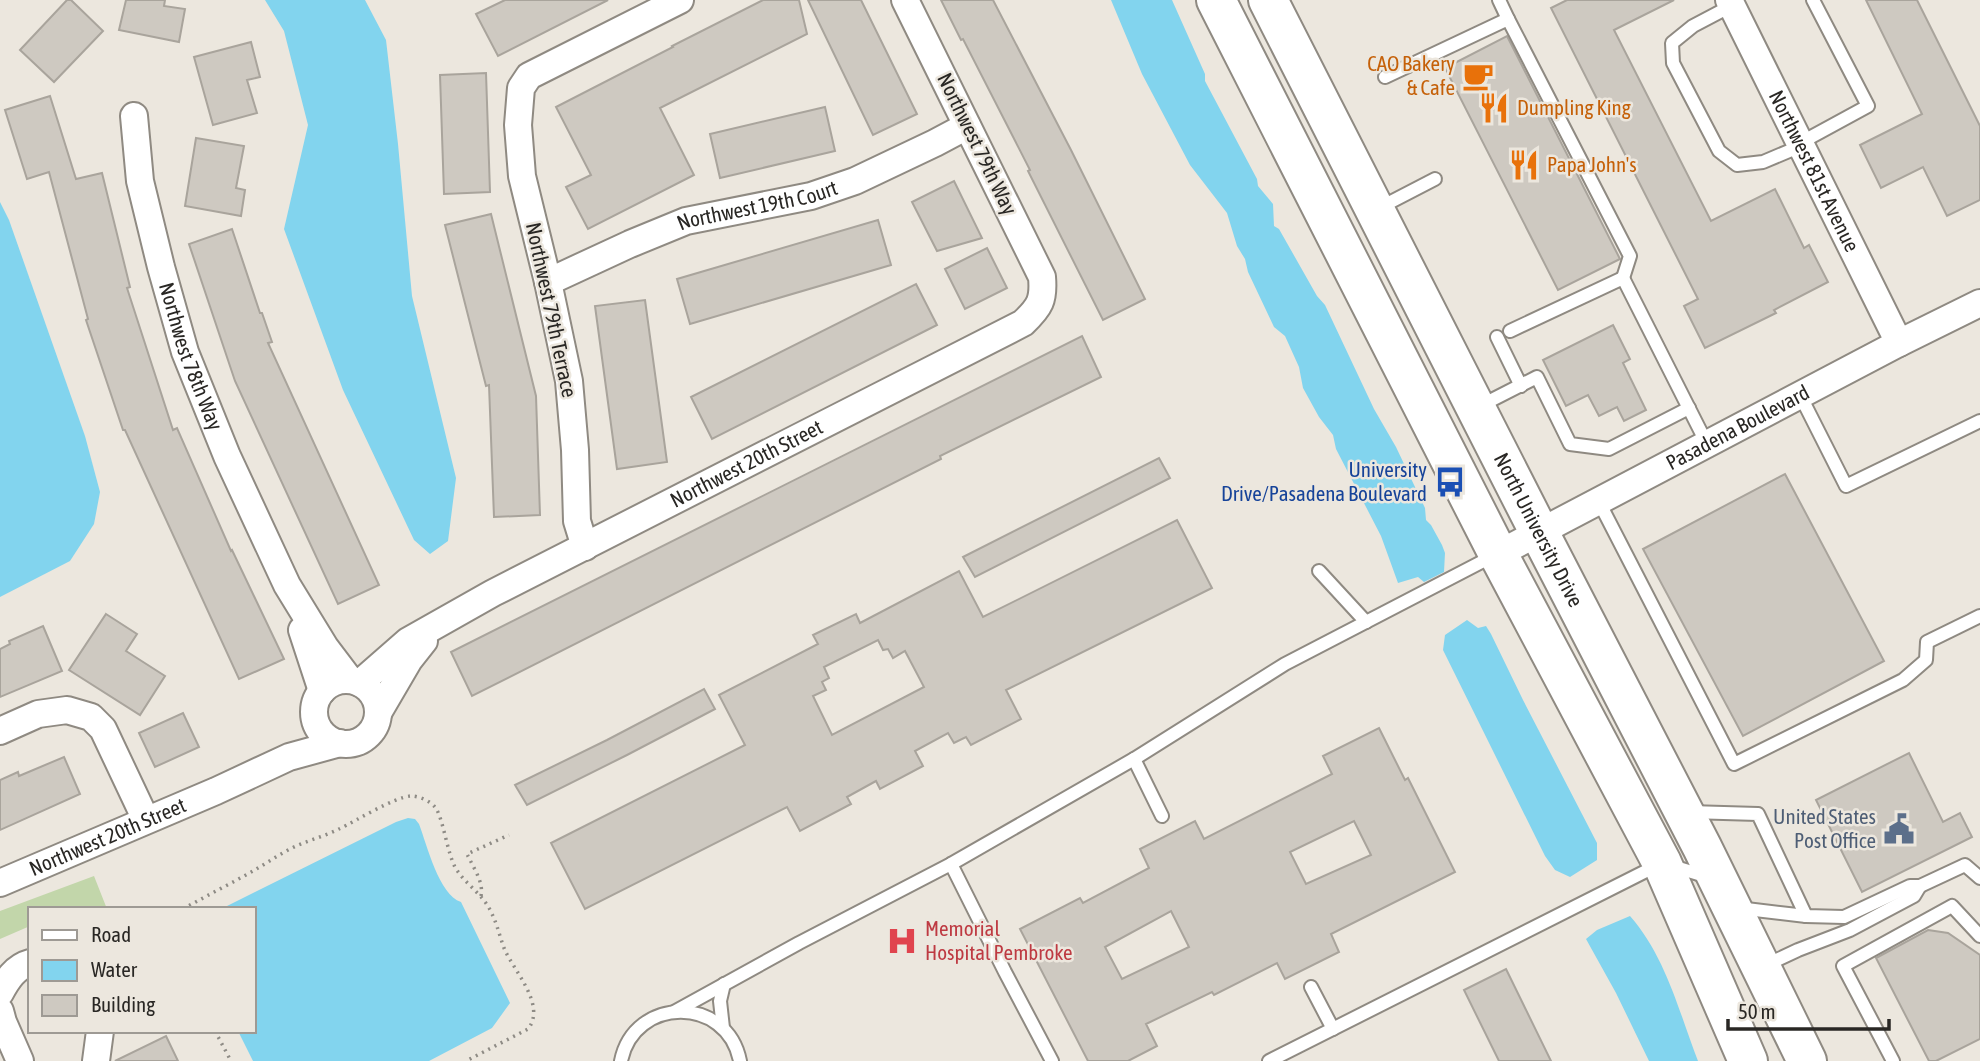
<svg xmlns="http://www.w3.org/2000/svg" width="1980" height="1061" viewBox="0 0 1980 1061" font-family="'Asap Condensed',sans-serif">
<rect width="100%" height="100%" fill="#ece7de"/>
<path fill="#c2d6aa" d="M94 876 107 909H30V926L0 939V911Z"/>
<g fill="#82d4ee">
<path d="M265 0H365L386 40 398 144 412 296 456 478 448 541 430 554 414 540 343 390 284 229 308 125 284 31Z"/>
<path d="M1111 0H1172L1205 74V81L1257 179 1258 186 1273 204 1274 226 1279 229 1317 296 1325 305 1374 409 1396 447 1425 508 1426 520 1431 525 1442 545 1445 553 1444 572 1424 582 1418 577 1398 583 1381 536 1336 449 1333 435 1319 417 1303 388 1299 367 1285 336 1274 327 1248 272 1245 259 1237 246 1227 213 1190 165 1142 74Z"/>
<path d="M0 202 9 220 85 436 100 492 94 524 70 561 0 597Z"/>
<path d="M1467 620 1478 628 1486 626 1491 634 1523 700 1597 843V860L1570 877 1555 870 1545 856 1443 650 1445 635Z"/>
<path d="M408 818 415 819 419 824C427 845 439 895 461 902L510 1003 492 1028 429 1061H253L238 1031H254V909H221L396 822Z"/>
<path d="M1630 916C1666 957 1679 1012 1698 1061H1649L1616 993 1586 939 1597 930Z"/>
</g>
<g fill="#cec9c1" stroke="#a9a49c" stroke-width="2" fill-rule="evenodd">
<path d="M67 0H71L103 31 54 82 20 50Z"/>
<path d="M126 0H165L164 6 185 9 179 42 119 30Z"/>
<path d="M505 0H608L498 56 476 14Z"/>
<path d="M763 0H799L807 34 660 108 694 175 588 229 566 187 591 175 556 107 673 47 672 46Z"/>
<path d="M808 0H861L917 114 873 135Z"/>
<path d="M941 0H993L1071 150 1145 299 1103 320 1028 171 1030 170 963 39 961 40Z"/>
<path d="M1567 0H1674L1614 30 1711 221 1775 189 1804 248 1809 245 1828 282 1774 310 1776 313 1705 348 1684 306 1698 299 1551 8Z"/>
<path d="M1866 0H1917L1980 126V200L1947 216 1923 167 1881 188 1860 145 1922 114Z"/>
<path d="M1507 36 1620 259 1558 290 1445 68Z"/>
<path d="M251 42 260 77 247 80 257 113 213 125 194 57Z"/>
<path d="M486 73 490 192 444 194 440 75Z"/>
<path d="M50 96 76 179 102 173 130 287 127 288 173 430 177 428 231 551 232 550 284 659 239 679 125 430H123L86 320 88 319 49 172 27 179 5 110Z"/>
<path d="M825 107 835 151 720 178 710 134Z"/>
<path d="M196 138 244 146 236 188 245 190 241 216 185 206Z"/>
<path d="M954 181 982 238 937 251 912 202Z"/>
<path d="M491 214 536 396 540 515 494 517 489 385 486 386 445 225Z"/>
<path d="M878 220 891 265 690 324 677 279Z"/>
<path d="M232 229 260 313H262L272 342 268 343 379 585 338 604 235 381 189 244Z"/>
<path d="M987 248 1007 288 965 309 945 269Z"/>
<path d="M916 284 937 325 712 439 691 397Z"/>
<path d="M645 300 667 462 617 469 595 306Z"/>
<path d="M1613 325 1630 359 1623 363 1646 410 1624 421 1617 407 1599 416 1588 395 1566 406 1543 360Z"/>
<path d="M1082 336 1101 377 940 456 941 459 472 696 451 652Z"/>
<path d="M1159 458 1170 478 975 577 963 557Z"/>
<path d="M1785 474 1884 661 1743 736 1643 549Z"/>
<path d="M1177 520 1212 588 1006 690 1021 719 971 745 966 737 954 743 948 733 915 751 923 766 880 789 876 781 847 797 851 804 800 831 787 807 585 909 551 843 745 745 719 695 818 644 813 635 856 614 860 623 959 571 983 617ZM878 640 883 650 888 649 893 658 905 651 924 687 832 735 813 696 826 690 822 682 829 678 824 667Z"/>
<path d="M106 614 137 634 126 651 165 676 140 715 69 670Z"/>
<path d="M43 626 62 671 0 697V649L10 644 9 641Z"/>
<path d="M704 689 715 709 627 755 527 805 515 785 607 740Z"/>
<path d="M183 713 199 747 155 767 139 733Z"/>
<path d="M1379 728 1405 780 1408 778 1455 872 1331 934 1339 952 1285 979 1277 963 1214 995 1212 992 1146 1024 1157 1046 1128 1061H1088L1020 929 1080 898 1083 903 1149 868 1140 849 1195 821 1204 839 1332 774 1323 756ZM1354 821 1371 855 1306 884 1290 852ZM1171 911 1189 947 1122 979 1105 947Z"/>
<path d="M1909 753 1943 822 1960 813 1972 837 1862 892 1816 800Z"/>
<path d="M64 757 80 794 0 830V780L18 772 19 776Z"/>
<path d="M1928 930 1948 933 1980 955V1039L1936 1061H1929L1876 958Z"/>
<path d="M1506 969 1551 1061H1499L1464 990Z"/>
<path d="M166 1036 178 1061H115Z"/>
</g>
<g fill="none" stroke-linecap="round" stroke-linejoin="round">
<g stroke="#8f8a82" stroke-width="16">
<g id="service">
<path d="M1499 0 1508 19"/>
<path d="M1733 5 1693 26 1672 43 1673 63 1719 151 1737 165 1763 162 1801 146"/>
<path d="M1385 77 1508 19 1630 256 1623 278"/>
<path d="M1800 143 1868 106 1813 0"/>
<path d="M1379 208 1435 179"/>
<path d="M1510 331 1623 278 1707 444"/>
<path d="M1497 337 1521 386"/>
<path d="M1800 395 1846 486 1980 421"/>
<path d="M1478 407 1537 377 1570 444 1609 449 1689 408"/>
<path d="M1599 502 1734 764 1903 680 1926 660 1927 642 1980 616"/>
<path d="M1319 571 1366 622"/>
<path d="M1134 759 1162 816"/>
<path d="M1689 812 1758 814 1806 916"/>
<path d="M951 864 1005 972 1052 1061"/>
<path d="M1738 908 1806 916 1844 917 1910 886H1920L1965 865 1980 878"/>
<path d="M1764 966 1798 950 1850 930 1914 896 1920 886"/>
<path d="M1311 987 1333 1029"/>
<path d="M674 1012 799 943 951 864 1134 759 1285 664 1495 555"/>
<path d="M723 1028 720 1001 724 984"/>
<path d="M621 1061C634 996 727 995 740 1061"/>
<path d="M1269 1061 1662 863 1705 876"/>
<path d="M1893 1061 1843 966 1952 906 1980 936"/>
</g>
</g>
<g stroke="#8f8a82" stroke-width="30">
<g id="minor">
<path id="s1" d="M1729 0 1899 343"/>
<path id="s2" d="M134 116 140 181 161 267 185 352 227 456 287 585 325 647 350 680"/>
<path id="s3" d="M548 282 630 244 686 221 811 196 855 181 935 143 967 126"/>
<path d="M585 547 577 521 575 450 569 381 548 282 522 176 518 125 521 88 529 76 680 0"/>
<path id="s4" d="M1498 554 1899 343 1980 303"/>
<path d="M302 630 322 691"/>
<circle cx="346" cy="712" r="32"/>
<path id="s5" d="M360 683 408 641 493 593 1023 323C1040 307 1044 300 1042 277L905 0"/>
<path d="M378 713 409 660 424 641"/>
<path d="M0 731 38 714 67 710 91 717 103 729 146 820"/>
<path id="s6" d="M0 883 216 791 289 757 340 743"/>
<path d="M0 993C7 980 15 967 30 963"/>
<path d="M0 1011 3 1022 20 1061"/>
<path d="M96 1061 100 1031"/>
</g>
</g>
<g stroke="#8f8a82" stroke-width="42">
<g id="primary">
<path d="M1216 0 1498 554 1662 863 1748 1061"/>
<path id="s7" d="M1268 0 1539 532 1702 847 1807 1061"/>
</g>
</g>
<g stroke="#8e8b85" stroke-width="3.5" stroke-dasharray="2 5" stroke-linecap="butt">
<path d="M481 896C484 882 473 867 467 854L509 835"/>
<path d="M183 909C206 896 230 884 253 871 265 864 277 856 290 849 305 841 323 837 339 829 356 821 394 797 411 796 419 796 430 801 435 807 443 817 447 852 455 867 464 883 480 892 489 908 496 920 499 934 504 948 513 970 547 1005 528 1029L466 1061"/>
<path d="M215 1031 231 1061"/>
</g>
<use href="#service" stroke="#fff" stroke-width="12"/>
<use href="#minor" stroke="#fff" stroke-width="26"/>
<use href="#primary" stroke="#fff" stroke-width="38"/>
</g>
<defs>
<g id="cafe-bare" transform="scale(2.415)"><path d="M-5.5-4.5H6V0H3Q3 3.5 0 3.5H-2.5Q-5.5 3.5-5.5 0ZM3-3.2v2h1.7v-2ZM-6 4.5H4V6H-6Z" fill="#e8710a" stroke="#ece7de" stroke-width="2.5" paint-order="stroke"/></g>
<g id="restaurant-bare" transform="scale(2.415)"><path d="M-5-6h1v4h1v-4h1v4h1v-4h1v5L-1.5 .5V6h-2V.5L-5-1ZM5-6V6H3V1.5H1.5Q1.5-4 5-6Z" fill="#e8710a" stroke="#ece7de" stroke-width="2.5" paint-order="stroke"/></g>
<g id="bus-bare" transform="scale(2.415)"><path d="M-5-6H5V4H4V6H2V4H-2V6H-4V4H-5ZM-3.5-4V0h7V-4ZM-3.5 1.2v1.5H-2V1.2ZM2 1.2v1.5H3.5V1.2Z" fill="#1a4fb4" stroke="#ece7de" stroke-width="2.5" paint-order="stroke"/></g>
<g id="civic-bare" transform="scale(2.415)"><path d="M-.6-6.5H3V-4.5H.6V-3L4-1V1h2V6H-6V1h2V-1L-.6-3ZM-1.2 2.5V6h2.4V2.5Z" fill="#5c6f8a" stroke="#ece7de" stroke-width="2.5" paint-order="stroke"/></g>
<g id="hospital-bare" transform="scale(2.415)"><path d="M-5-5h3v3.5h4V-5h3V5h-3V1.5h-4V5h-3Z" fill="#e0444e" stroke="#ece7de" stroke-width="2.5" paint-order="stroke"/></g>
</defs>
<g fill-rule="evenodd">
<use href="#cafe-bare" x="1478" y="76"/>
<use href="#restaurant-bare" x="1494" y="108"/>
<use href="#restaurant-bare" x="1524" y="165"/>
<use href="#bus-bare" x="1450" y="482"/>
<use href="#civic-bare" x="1899" y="829"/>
<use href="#hospital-bare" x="902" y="941"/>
</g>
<g text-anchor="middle" stroke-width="5" stroke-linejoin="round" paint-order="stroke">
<g font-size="21" fill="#c56008" stroke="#ece7de" text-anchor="start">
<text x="1455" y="71" text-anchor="end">CAO Bakery<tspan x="1455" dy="24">&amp; Cafe</tspan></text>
<text x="1517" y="115">Dumpling King</text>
<text x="1547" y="172">Papa John's</text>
</g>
<g font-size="21" fill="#292724" stroke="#ece7de">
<text transform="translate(977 144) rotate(64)" y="7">Northwest 79th Way</text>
<text dy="7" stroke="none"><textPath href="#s1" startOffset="191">Northwest 81st Avenue</textPath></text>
<text dy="7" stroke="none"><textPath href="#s3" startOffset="224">Northwest 19th Court</textPath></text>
<text transform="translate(551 310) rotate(78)" y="7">Northwest 79th Terrace</text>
<text dy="7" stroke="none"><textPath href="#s2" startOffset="248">Northwest 78th Way</textPath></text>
<text dy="7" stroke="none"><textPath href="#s4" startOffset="271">Pasadena Boulevard</textPath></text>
<text dy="7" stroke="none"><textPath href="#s5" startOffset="446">Northwest 20th Street</textPath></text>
<text dy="7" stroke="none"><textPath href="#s7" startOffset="595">North University Drive</textPath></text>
<text dy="7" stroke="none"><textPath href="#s6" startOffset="117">Northwest 20th Street</textPath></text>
</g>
<g font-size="21" fill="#164399" stroke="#ece7de" text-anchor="end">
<text x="1427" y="477">University<tspan x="1427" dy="24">Drive/Pasadena Boulevard</tspan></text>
</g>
<g font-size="21" fill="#4e5e75" stroke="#ece7de" text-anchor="end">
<text x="1876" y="824">United States<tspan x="1876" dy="24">Post Office</tspan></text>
</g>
<g font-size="21" fill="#be3a42" stroke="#ece7de" text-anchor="start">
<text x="925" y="936">Memorial<tspan x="925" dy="24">Hospital Pembroke</tspan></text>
</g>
</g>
<rect x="28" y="907" width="228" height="126" fill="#ece7de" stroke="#9e9a94" stroke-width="2"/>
<rect x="42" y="930" width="35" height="10" fill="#ffffff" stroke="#9e9a94" stroke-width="2"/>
<text x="91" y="942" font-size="21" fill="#292724">Road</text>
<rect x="42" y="960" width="35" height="21" fill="#82d4ee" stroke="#9e9a94" stroke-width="2"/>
<text x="91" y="977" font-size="21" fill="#292724">Water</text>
<rect x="42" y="995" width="35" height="21" fill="#cec9c1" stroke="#9e9a94" stroke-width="2"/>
<text x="91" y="1012" font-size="21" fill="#292724">Building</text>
<path d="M1728 1019v10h161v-10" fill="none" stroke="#292724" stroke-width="3.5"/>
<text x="1738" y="1019" font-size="21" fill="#292724" stroke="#ece7de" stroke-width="5" paint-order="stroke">50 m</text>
</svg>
